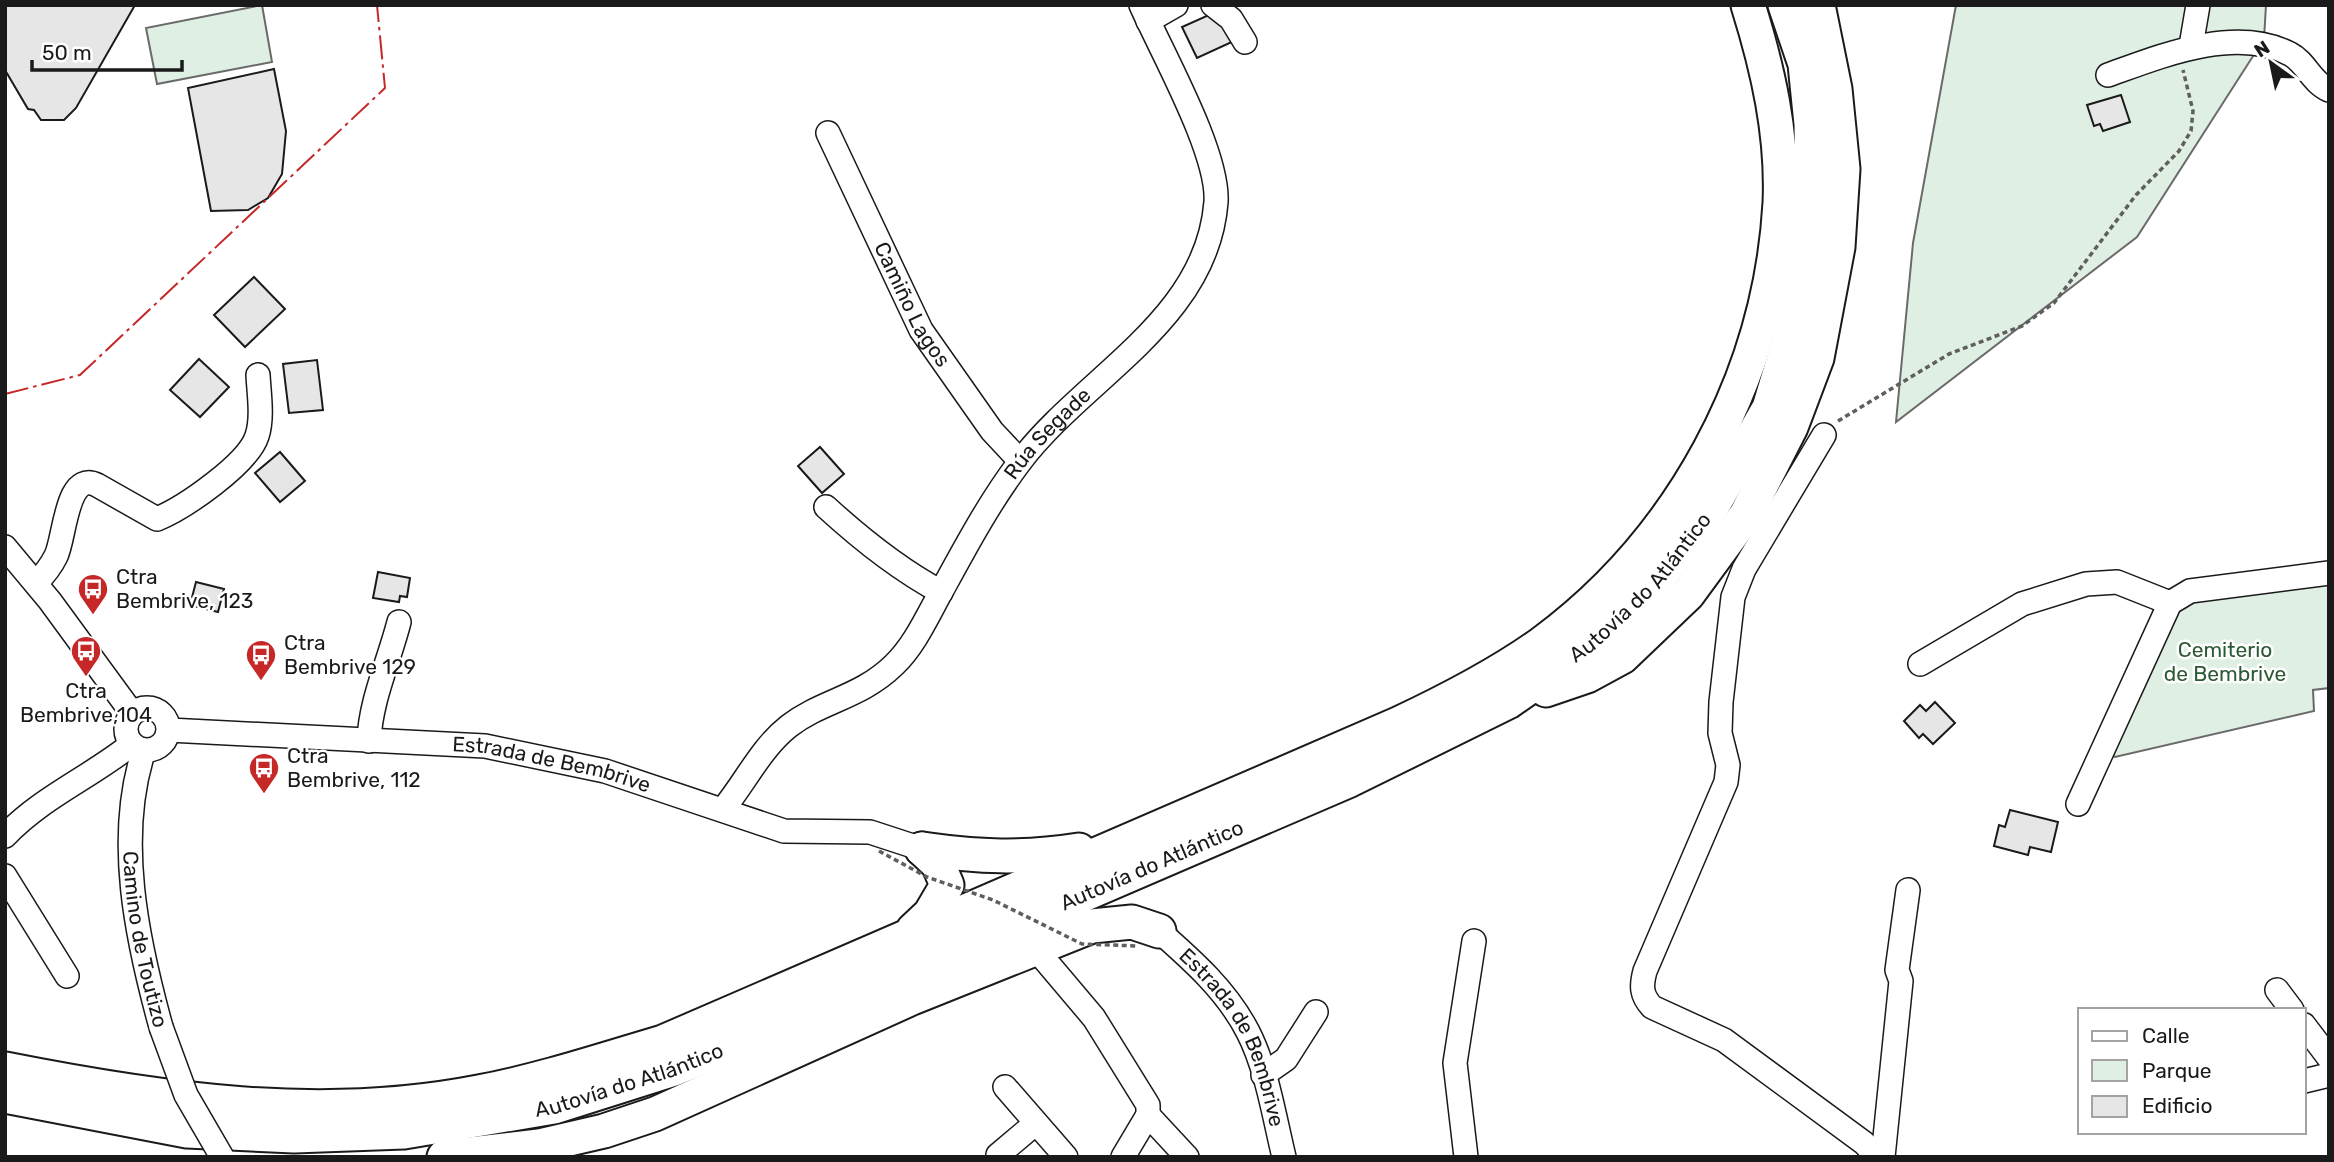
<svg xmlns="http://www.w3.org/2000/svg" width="2334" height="1162" viewBox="0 0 2334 1162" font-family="Rubik,sans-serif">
<rect width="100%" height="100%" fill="#fff"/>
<g fill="#e0efe3" stroke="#6a6a6a" stroke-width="2">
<path d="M262 5 272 62 157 84 146 28Z"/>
<path d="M1956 5H2266L2264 39 2137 237 1896 422 1913 243Z"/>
<path d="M2329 581V688L2313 690 2314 711 2115 757 2108 754 2172 612 2194 598Z"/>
</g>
<g fill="#e6e6e6" stroke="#1a1a1a" stroke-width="2">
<path d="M5 5H135L76 108 64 120H41L34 110 28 109 5 70Z"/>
<path d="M1220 10 1234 41 1197 58 1182 27Z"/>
<path d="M274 69 286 131 282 174 268 198 248 210 211 211 188 88Z"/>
<path d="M2121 95 2130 122 2103 131 2100 124 2094 126 2087 105Z"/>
<path d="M254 277 285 309 245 347 214 315Z"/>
<path d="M199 359 229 387 200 417 170 390Z"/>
<path d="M317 360 323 410 289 413 283 364Z"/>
<path d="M820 447 844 474 822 493 798 466Z"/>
<path d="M280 452 305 481 280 502 255 473Z"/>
<path d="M378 572 410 578 407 597 400 596 399 602 373 598Z"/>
<path d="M196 582 224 589 218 612 190 605Z"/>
<path d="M1935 702 1955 723 1933 744 1923 734 1919 738 1904 721 1920 705 1926 711Z"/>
<path d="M2010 810 2058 822 2051 852 2030 847 2028 855 1994 846 1999 825 2005 827Z"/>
</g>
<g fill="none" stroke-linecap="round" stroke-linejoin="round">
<g stroke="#1a1a1a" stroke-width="26">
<g id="minor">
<path d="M1213 5 1231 19 1245 42"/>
<path d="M1148 21 1176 5"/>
<path d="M2191 46 2198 5"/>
<path d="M2108 75C2161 56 2236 25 2290 54 2306 62 2311 82 2329 90"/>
<path id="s1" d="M828 133 921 330 992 431 1020 461"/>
<path d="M1824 435 1744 569 1733 597 1721 702 1720 733 1728 765 1726 782 1645 971C1641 986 1641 995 1652 1007L1724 1040 1864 1143 1877 1157"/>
<path d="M826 507C862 540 898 569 941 592"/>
<path d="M5 547 50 601 132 713"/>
<path d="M36 583C44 575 51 566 56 556 65 538 66 470 97 485L157 519C184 508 248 464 257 436 263 418 259 394 258 375"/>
<path d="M1920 664 2022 604 2086 584 2117 582 2170 603"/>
<circle cx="147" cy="729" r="21"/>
<path id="s2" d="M169 730 485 746 605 771 784 831 870 832 922 849"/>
<path d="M369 741C370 702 389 661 399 622"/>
<path id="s3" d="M144 750C115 838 137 940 161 1027"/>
<path d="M2078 804 2170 603 2190 591 2329 573"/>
<path id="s4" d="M724 808C746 781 761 748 789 726 823 700 860 698 894 665 915 645 928 615 942 590 966 546 989 503 1019 463 1083 377 1207 321 1216 202 1219 153 1162 53 1141 5"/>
<path d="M5 836C42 797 91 777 132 744"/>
<path d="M5 876 67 976"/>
<path id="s5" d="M1159 931C1193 961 1227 991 1248 1032 1267 1069 1274 1116 1284 1157"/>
<path d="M1034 947 1094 1018 1148 1105V1115L1123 1157"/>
<path d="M2277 990 2292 1010"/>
<path d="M2304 1025 2329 1058"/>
<path d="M1263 1075 1286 1059 1316 1012"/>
<path d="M2304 1081 2329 1075"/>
<path d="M1005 1087 1066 1157"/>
<path d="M1148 1115 1187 1157"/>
<path d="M998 1155 1036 1123"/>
<path d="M1466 1157 1455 1063 1474 941"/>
<path d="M1883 1157 1901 981 1897 970 1908 890"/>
</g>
</g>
<g stroke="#1a1a1a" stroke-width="37">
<g id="highway">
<path d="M1546 690 1587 676 1622 657 1688 594 1746 515 1791 427 1817 358 1838 247 1843 169 1835 89 1818 5"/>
<path d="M922 849C979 857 1022 859 1079 850"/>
<path d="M913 930 930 914 947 885 938 864 922 849"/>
<path d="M5 1069C161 1100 321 1123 479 1092 542 1080 602 1060 663 1042L1398 724C1447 701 1496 676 1541 644 1681 541 1770 377 1780 203 1783 135 1768 69 1748 5"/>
<path id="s6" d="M5 1096 187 1131 294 1136 404 1132 554 1107 674 1069 772 1029 1350 780 1508 702 1591 644 1656 582 1709 512 1769 408 1788 345 1803 267 1812 202 1811 124 1805 64 1785 5"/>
<path d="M444 1157 539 1146 604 1131 655 1114 912 998 1092 926 1132 922 1159 931"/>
</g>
</g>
<path stroke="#5f5f5f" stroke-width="3.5" stroke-dasharray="5 3.5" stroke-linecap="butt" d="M1838 421 1949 354 2022 326 2054 303 2136 195 2179 151 2191 131 2193 111 2183 70"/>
<use href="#minor" stroke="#fff" stroke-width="23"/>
<use href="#highway" stroke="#fff" stroke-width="33"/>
<g stroke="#1a1a1a" stroke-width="26" stroke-linecap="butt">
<path id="minor-bridge" d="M161 1027 186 1095 222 1157"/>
</g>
<path stroke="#5f5f5f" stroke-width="3.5" stroke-dasharray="5 3.5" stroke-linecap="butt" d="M879 851 927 877 993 900 1082 944 1138 946"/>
<use href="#minor-bridge" stroke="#fff" stroke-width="23"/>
<path stroke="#c62828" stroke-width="2" stroke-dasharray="24 5 3.5 5" stroke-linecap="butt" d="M5 394 80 375 385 88 377 5"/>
</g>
<defs>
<g id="bus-pin" transform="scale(1.575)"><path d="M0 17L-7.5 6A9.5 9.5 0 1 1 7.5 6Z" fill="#c62828" stroke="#fff"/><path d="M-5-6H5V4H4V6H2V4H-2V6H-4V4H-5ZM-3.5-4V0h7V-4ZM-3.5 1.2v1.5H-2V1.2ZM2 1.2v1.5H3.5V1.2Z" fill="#fff"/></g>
</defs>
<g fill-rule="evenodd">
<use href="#bus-pin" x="93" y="589"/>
<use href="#bus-pin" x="86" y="651"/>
<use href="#bus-pin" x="261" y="655"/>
<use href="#bus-pin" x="264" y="768"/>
</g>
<g text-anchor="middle" stroke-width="5" stroke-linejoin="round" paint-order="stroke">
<g font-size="21" fill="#1a1a1a" stroke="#fff">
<text dy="7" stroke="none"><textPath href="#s1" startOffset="191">Camiño Lagos</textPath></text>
<text dy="7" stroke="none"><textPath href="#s4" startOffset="506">Rúa Segade</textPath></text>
<text dy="7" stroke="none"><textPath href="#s6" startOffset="1768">Autovía do Atlántico</textPath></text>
<text dy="7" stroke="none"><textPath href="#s2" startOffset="385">Estrada de Bembrive</textPath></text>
<text dy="7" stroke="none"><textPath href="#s6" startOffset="1200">Autovía do Atlántico</textPath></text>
<text dy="7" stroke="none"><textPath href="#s3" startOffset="192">Camino de Toutizo</textPath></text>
<text dy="7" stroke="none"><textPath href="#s5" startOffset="133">Estrada de Bembrive</textPath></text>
<text dy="7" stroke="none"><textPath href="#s6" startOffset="634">Autovía do Atlántico</textPath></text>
</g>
<g font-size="21" fill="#1a1a1a" stroke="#fff" text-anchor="start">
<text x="116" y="584">Ctra<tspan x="116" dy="24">Bembrive, 123</tspan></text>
<text x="284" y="650">Ctra<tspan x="284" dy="24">Bembrive 129</tspan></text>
<text x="86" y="698" text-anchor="middle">Ctra<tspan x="86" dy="24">Bembrive,104</tspan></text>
<text x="287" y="763">Ctra<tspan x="287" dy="24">Bembrive, 112</tspan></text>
</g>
<g font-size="21" fill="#2b5a34" stroke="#fff">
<text x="2225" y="657">Cemiterio<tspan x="2225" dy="24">de Bembrive</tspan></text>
</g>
</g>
<rect width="2334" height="1162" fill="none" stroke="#1a1a1a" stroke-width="14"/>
<rect x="2078" y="1008" width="228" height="126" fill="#ffffff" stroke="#a3a3a3" stroke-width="2"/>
<rect x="2092" y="1031" width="35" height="10" fill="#ffffff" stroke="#a3a3a3" stroke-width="2"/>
<text x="2142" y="1043" font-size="21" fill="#1a1a1a">Calle</text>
<rect x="2092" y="1060" width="35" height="21" fill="#e0efe3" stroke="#a3a3a3" stroke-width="2"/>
<text x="2142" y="1078" font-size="21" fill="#1a1a1a">Parque</text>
<rect x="2092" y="1096" width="35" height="21" fill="#e6e6e6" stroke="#a3a3a3" stroke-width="2"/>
<text x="2142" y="1113" font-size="21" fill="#1a1a1a">Edificio</text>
<g transform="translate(2271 63) rotate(327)" stroke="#ffffff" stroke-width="5" paint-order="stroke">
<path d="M0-5L12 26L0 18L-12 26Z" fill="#1a1a1a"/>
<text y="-10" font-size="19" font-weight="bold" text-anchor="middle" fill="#1a1a1a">N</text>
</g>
<path d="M32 60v10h150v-10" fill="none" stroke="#1a1a1a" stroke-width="3.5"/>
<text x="42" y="60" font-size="21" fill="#1a1a1a" stroke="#ffffff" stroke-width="5" paint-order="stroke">50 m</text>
</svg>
